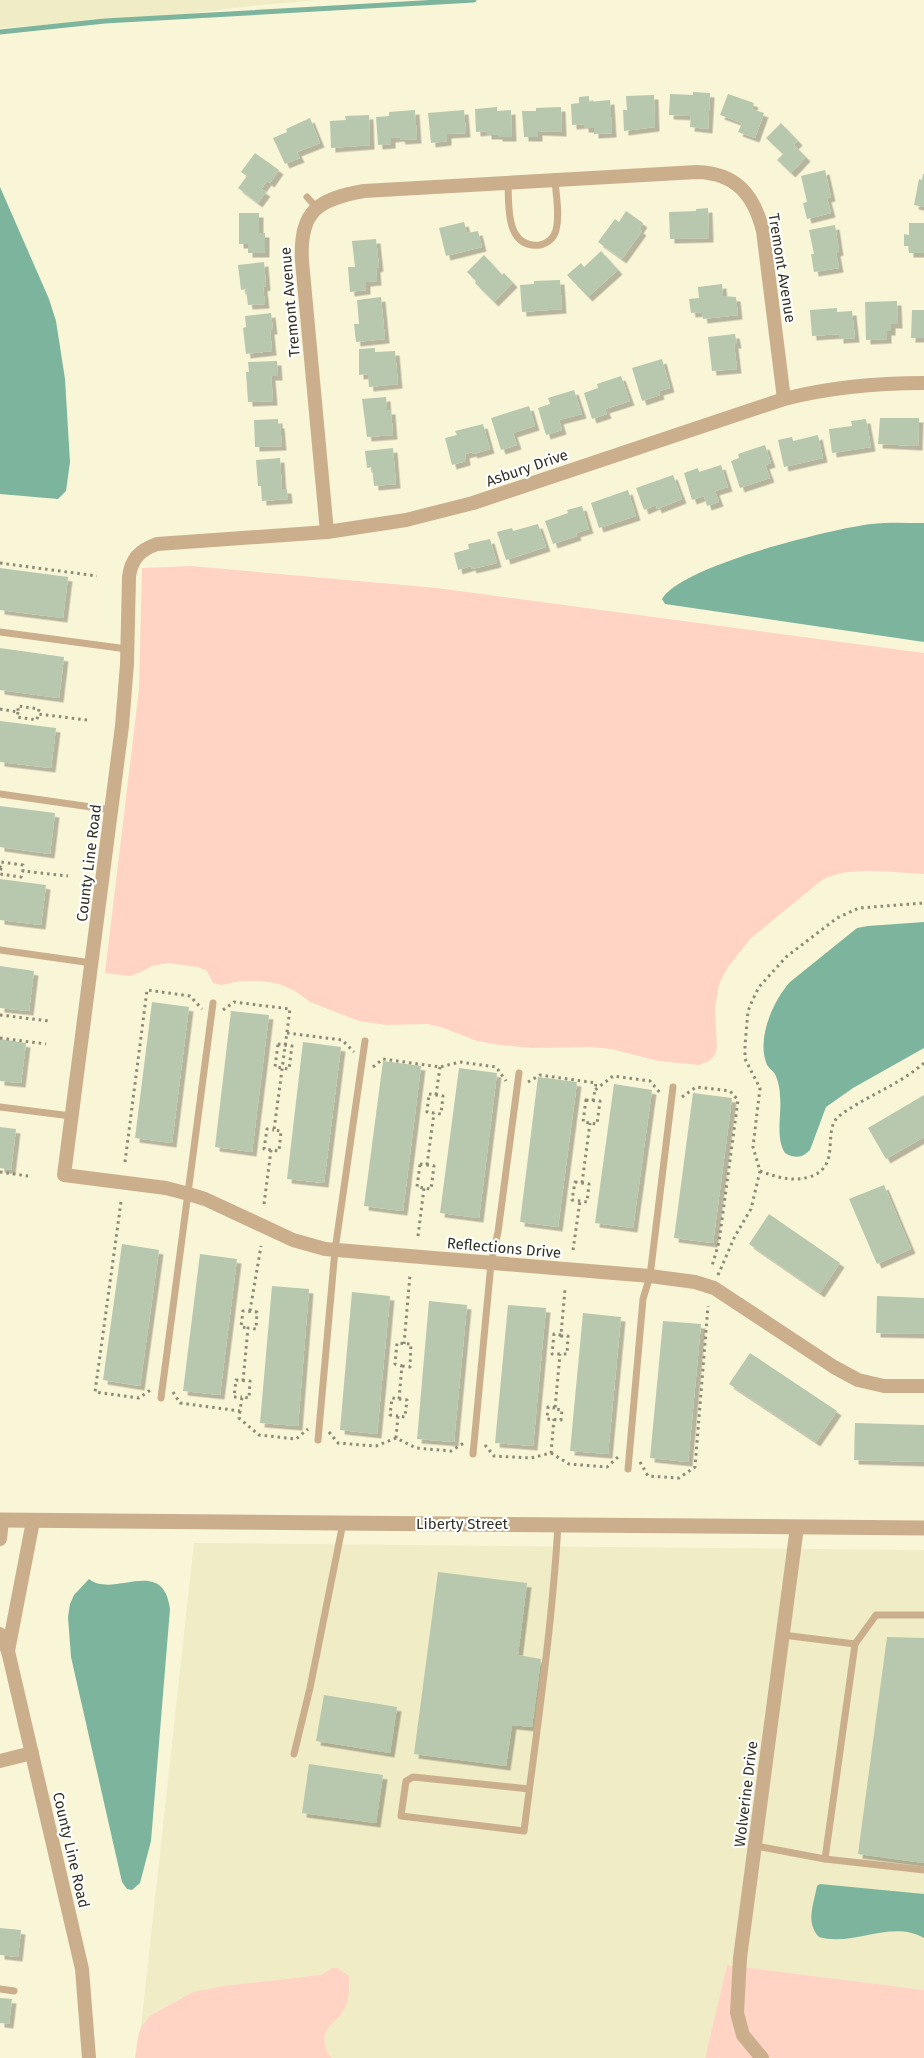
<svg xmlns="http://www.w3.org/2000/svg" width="924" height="2058" viewBox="0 0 924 2058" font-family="'Fira Sans',sans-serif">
<defs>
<filter id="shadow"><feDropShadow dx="4.5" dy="4.5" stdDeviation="0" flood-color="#0004"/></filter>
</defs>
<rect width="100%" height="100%" fill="#f9f6d8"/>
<g fill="#efecc6">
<path d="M0 0H317L251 6 172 16 0 28Z"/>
<path d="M194 1543 924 1550V1990L727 1965 705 2058H332L327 2054 323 2038 325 2031 333 2022 332 1968 321 1975 223 1986 193 1992 152 2014 141 2027Z"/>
</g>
<g fill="#ffd4c4">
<path d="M191 566 437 588 924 653V874C894 873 848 865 822 880L751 938 728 967 719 984 715 1008 717 1048 715 1055 709 1061 699 1065 659 1061 611 1049 591 1047 533 1048 500 1045 477 1041 441 1027 427 1024 387 1025 359 1021 310 1002 295 991 279 984 262 981H241L221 985 213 983 207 971 198 967 168 963 152 966 141 972 130 976 105 973 139 689 142 568Z"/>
<path d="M727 1965 924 1990V2058H705Z"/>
<path d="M332 1968H338L349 1976C349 1989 350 2000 343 2011 336 2023 321 2028 325 2044 327 2051 327 2054 332 2058H135L138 2037 141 2027 151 2015 193 1992 223 1986 321 1975Z"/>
</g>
<g fill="#7db49d">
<path d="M0 187 49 299 56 321 65 379 70 462 66 491 58 499 0 494Z"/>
<path d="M924 523V642L665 604 662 599C681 566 830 529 871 524 888 522 906 523 924 523Z"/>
<path d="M924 922V1048L853 1088 826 1107 810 1150C802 1158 795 1159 785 1153 775 1137 782 1115 780 1096 780 1089 778 1080 775 1074 772 1070 769 1068 767 1065 756 1039 773 1001 790 982L857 928 868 926Z"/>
<path d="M89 1579C114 1599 163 1555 170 1609L151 1841 140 1883 132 1890 127 1889 122 1882 71 1657 68 1617 70 1604 74 1595Z"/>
<path d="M820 1884 924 1894V1938C891 1919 854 1947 819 1937 805 1922 814 1904 817 1886Z"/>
</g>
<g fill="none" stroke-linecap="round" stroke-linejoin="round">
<path stroke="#7db49d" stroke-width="5" d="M0 32 105 21 474 0"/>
</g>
<g fill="#b7c8ae" filter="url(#shadow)">
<path d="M693 92 710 93 708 129 690 127 691 116 669 115 670 94 693 95Z"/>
<path d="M728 94 754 103 752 109 764 113 755 138 738 132 742 123 720 115Z"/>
<path d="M654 95 655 127 624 131 623 110H627L626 96Z"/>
<path d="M589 96V102L610 100 612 133 594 134V128H584V124L572 125 571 104 579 103V97Z"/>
<path d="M497 107V111L511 110 512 137H498V135H487V131L476 132 475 109Z"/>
<path d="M561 107 562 132 538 131V137H524L522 111H536V108Z"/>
<path d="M415 110 417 139 401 140 400 137 391 138V144L378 145 376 117 389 116V112Z"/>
<path d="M464 110 466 133 447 134V141L431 143 428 113Z"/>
<path d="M369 115 370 145 331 148 330 121 346 120 345 116Z"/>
<path d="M310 118 320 143 297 152 300 158 285 164 273 138 287 132 286 129Z"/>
<path d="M781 123 798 141 794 145 806 157 791 173 777 160 783 154 766 138Z"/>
<path d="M255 153 279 170 270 183 267 181 261 189 266 192 258 203 238 188 247 176 241 172Z"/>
<path d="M825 170 831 197 827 198 831 213 807 219 803 203 807 202 801 176Z"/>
<path d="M923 174H924V207L914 205 919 179 922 180Z"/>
<path d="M708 208 709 238 670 239 669 212 696 211V209Z"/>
<path d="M626 211 643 223 639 229 642 231 622 259 598 242 615 219 619 222Z"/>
<path d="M239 213H259V233H265V253H248V244H239Z"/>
<path d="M464 222 467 233 478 231 482 247 446 256 439 228Z"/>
<path d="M909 223H924V253H909V246H904V234L909 235Z"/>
<path d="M835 225 839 251 836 252 839 268 814 272 811 254H814L809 230Z"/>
<path d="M376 239 379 267 376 268 377 281 366 282V290L350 292 348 267H355L352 241Z"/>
<path d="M601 251 618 270 588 297 567 275 581 263 584 267Z"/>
<path d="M484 255 502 275 504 273 513 283 494 302 475 283 476 281 467 272Z"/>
<path d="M264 262 266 286 263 287 265 304 248 305 246 289 241 290 238 265Z"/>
<path d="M560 280 562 309 522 312 520 285 534 284V281Z"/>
<path d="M722 284 723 296 736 297 738 315 703 319 702 312 691 313 689 299 699 298 698 287Z"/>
<path d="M381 297 385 339 356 342 354 324H359L357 300Z"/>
<path d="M897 301 898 324H891V331H887V339L866 340 865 302Z"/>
<path d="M837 308V312L852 311 855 338 839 339V334L812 336 810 310Z"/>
<path d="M912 310H924V338H911Z"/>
<path d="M271 313 273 330H270L272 351 246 354 243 328 246 327 245 316Z"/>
<path d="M735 334 737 344H734L737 369 712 371 708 337Z"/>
<path d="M375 348V352L395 351 398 384 369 387 368 374 359 375V349Z"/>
<path d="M662 359 670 388 659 391 660 395 642 401 632 368Z"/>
<path d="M277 361 278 376H271L273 401 248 402 246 372H249L248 362Z"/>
<path d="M621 376 630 401 605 409 607 414 592 419 584 393 598 388 597 384Z"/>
<path d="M574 390 582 414 559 420 562 430 546 435 538 408 550 404 548 398Z"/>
<path d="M386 397 387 410H391L393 435 367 437 362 399Z"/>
<path d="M529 406 535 426 513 433 517 445 501 450 491 418Z"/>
<path d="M880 418H919L918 446 878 444Z"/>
<path d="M278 419V424H280L282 446 255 447 254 420Z"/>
<path d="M866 419 871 447 832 453 829 429 852 426 851 421Z"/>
<path d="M483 424 490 449 473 454 472 452 465 454 466 461 452 465 445 438 457 435 455 431Z"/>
<path d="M818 435 823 458 784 467 778 440 792 437 793 441Z"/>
<path d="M765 445 771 463 765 465 770 478 740 488 731 461 739 458 738 454Z"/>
<path d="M393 448 396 484 374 486 372 467 367 468 365 451Z"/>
<path d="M280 458 282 489H287L288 499 262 501 261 486H258L256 460Z"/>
<path d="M721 465 728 487 715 491 719 502 707 506 704 496 692 500 684 473 698 468 699 472Z"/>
<path d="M673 475 682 499 657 509 656 505 644 510 636 488Z"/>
<path d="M628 490 636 516 599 528 591 503Z"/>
<path d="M582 506 589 529 576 533 577 536 553 544 545 521 568 513 567 510Z"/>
<path d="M538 524 546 547 506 560 497 532 512 528 513 531Z"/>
<path d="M490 539 497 563 472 569 471 566 458 570 454 553 469 549 468 544Z"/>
<path d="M0 568 68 577 63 618 0 610Z"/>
<path d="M0 648 64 657 59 698 0 690Z"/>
<path d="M0 721 56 728 51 768 0 762Z"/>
<path d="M0 806 55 813 50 854 0 847Z"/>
<path d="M0 879 46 885 41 925 0 920Z"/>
<path d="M0 966 34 971 29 1011 0 1008Z"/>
<path d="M152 1002 189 1007 172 1143 135 1138Z"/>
<path d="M231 1011 269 1015 252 1152 215 1147Z"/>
<path d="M0 1039 26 1043 21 1083 0 1081Z"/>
<path d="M303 1042 341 1047 324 1183 287 1179Z"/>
<path d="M383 1061 421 1066 403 1211 364 1206Z"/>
<path d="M459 1068 497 1073 479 1218 440 1213Z"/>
<path d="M538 1077 577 1082 558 1227 520 1222Z"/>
<path d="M614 1084 652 1090 633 1228 595 1223Z"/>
<path d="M693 1093 732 1098 713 1243 674 1238Z"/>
<path d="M924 1095V1137L886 1159 868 1128Z"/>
<path d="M0 1127 16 1129 11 1170 0 1168Z"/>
<path d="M884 1185 911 1249 877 1264 849 1199Z"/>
<path d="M769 1214 840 1263 820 1293 749 1244Z"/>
<path d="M122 1244 159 1250 140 1386 103 1380Z"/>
<path d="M200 1254 237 1259 220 1395 183 1391Z"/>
<path d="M272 1286 309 1289 298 1426 260 1423Z"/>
<path d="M352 1292 390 1296 377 1434 340 1430Z"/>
<path d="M877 1296 924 1298V1334L876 1333Z"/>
<path d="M429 1301 467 1305 454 1442 417 1439Z"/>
<path d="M508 1305 546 1308 533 1446 495 1443Z"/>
<path d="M583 1313 621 1317 608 1454 570 1451Z"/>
<path d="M663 1321 701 1324 688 1462 650 1458Z"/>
<path d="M750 1353 837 1411 816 1442 729 1384Z"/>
<path d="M855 1423 924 1425V1462L854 1460Z"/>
<path d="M438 1572 527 1583 518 1655 541 1659 532 1727 512 1725 506 1766 414 1754Z"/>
<path d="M887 1637 924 1638V1863L858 1854Z"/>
<path d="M324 1695 397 1707 390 1753 316 1741Z"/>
<path d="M309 1764 383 1775 376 1823 302 1813Z"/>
<path d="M0 1928 21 1930 18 1957 0 1955Z"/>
<path d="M0 1998 12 1999 9 2024 0 2023Z"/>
</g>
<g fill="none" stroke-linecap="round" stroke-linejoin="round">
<g stroke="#8c8a76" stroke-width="3" stroke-dasharray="2.5 4" stroke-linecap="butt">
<path d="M0 563 97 576"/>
<path d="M0 709 18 712V706L39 709 38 714 87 720"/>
<path d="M18 712 17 717 37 720 38 714"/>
<path d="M0 868 1 862 23 865V871L68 876"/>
<path d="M1 868 0 874 21 877 23 871"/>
<path d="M223 1010 234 1002 290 1009 274 1130 281 1131 279 1151 264 1149 267 1129 274 1130"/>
<path d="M0 1015 49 1021"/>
<path d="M287 1033 342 1040 354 1052"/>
<path d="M0 1038 46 1044"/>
<path d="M278 1044 292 1046 289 1069 275 1067Z"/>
<path d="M373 1067 383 1059 440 1067 460 1062 496 1067 506 1081"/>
<path d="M528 1082 540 1075 596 1083 595 1090 613 1076 650 1081 661 1094"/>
<path d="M429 1094 443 1096 441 1114 427 1112Z"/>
<path d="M436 1095 440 1067"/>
<path d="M682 1097 696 1087 730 1091 738 1100 719 1242 712 1266"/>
<path d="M586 1100 600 1101 597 1124 583 1122Z"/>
<path d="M593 1101 595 1090"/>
<path d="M125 1162 147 990 190 996 202 1009"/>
<path d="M420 1164 434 1166 431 1189 417 1187Z"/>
<path d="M427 1165 434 1113"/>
<path d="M760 1171C776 1177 792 1182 809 1177 843 1167 821 1131 839 1116 866 1096 899 1085 924 1063"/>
<path d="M0 1172 28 1176"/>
<path d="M575 1182 589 1184 587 1202 572 1200Z"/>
<path d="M582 1183 590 1123"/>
<path d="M121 1202 95 1392 139 1398 152 1389"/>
<path d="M264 1204 271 1150"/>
<path d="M418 1236 424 1188"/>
<path d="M573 1250 580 1201"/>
<path d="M718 1275 735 1236 751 1209 760 1171 753 1147 760 1088 745 1059V1045L748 1011 753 999 759 987 786 957 837 918 859 908 924 903"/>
<path d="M250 1311 261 1246"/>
<path d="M561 1335 554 1334 552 1354H567L568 1336H561V1335L565 1289"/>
<path d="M404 1344 410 1275"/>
<path d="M243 1381 248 1328 256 1329 257 1312 243 1311 241 1327 248 1328"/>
<path d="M173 1392 180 1403 240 1411 242 1397 249 1398 250 1381 236 1380 234 1397H242"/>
<path d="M399 1399 402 1366 395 1364 397 1343 411 1344 410 1367 402 1366"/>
<path d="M555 1408 548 1407 547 1419 561 1420 562 1410 555 1409V1408L560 1354"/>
<path d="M240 1411 239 1418 259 1435 296 1439 308 1429"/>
<path d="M329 1432 338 1443 376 1446 396 1438 416 1448 451 1451 464 1443"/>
<path d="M396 1438 398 1416 405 1417 407 1400 392 1398 390 1415 398 1416"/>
<path d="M485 1445 494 1456 531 1458 551 1453 554 1419"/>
<path d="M551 1453 569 1464 607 1467 618 1457"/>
<path d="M640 1462 648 1476 679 1478 695 1467 708 1306"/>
</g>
<g stroke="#cbaf8d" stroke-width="7">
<path d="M508 183C509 205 505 249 540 245 548 243 554 238 556 230 560 214 556 196 555 180"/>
<path d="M307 197 317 208"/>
<path d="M0 632 127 649"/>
<path d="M0 794 112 810"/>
<path d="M0 950 92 963"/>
<path d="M0 1107 71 1116"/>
<path d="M161 1398 213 1003"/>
<path d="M318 1440 335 1250 365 1041"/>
<path d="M473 1454 491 1263 498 1232 519 1073"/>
<path d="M628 1469 643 1299 650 1276 673 1087"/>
<path d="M783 1635 855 1644 876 1615H924"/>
<path d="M294 1754 310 1688 343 1523"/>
<path d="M529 1789 413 1777 406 1781 401 1816 524 1831C537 1729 552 1627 558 1525"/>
<path d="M756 1846 825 1859 924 1870"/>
<path d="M825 1859 855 1644"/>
<path d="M0 1989 14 1991"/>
</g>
<g stroke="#cbaf8d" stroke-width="14">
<path d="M924 383C876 383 831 387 784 399L473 503 406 520 327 532 157 544C140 550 131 559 129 577L127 664 122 726 64 1175 166 1188 185 1193 205 1199 293 1240 325 1249 650 1276 695 1282 714 1288 834 1367 858 1380 884 1386H924"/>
<path d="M327 532 302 261C299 211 318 199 364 191L697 172C736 173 754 195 763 231L784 399"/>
<path d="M0 1539 2 1520"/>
<path d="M0 1634 8 1651 33 1521"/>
<path d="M8 1651 82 1969 89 2058"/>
<path d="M0 1761 32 1753"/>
<path d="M762 2058 743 2035 737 2013 740 1958 797 1527"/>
</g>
<path stroke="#cbaf8d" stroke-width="15" d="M0 1520 924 1528"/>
</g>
<g text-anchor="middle" stroke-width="4.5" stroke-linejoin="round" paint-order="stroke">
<g font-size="15" fill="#323125" stroke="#fff">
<text transform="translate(782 268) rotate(81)" y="5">Tremont Avenue</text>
<text transform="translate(290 302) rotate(-95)" y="5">Tremont Avenue</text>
<text transform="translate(527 468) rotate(-19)" y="5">Asbury Drive</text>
<text transform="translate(89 863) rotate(-83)" y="5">County Line Road</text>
<text transform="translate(504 1248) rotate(5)" y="5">Reflections Drive</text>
<text x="462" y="1529">Liberty Street</text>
<text transform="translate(746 1794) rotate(-83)" y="5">Wolverine Drive</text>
<text transform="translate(71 1850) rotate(77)" y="5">County Line Road</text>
</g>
</g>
</svg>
